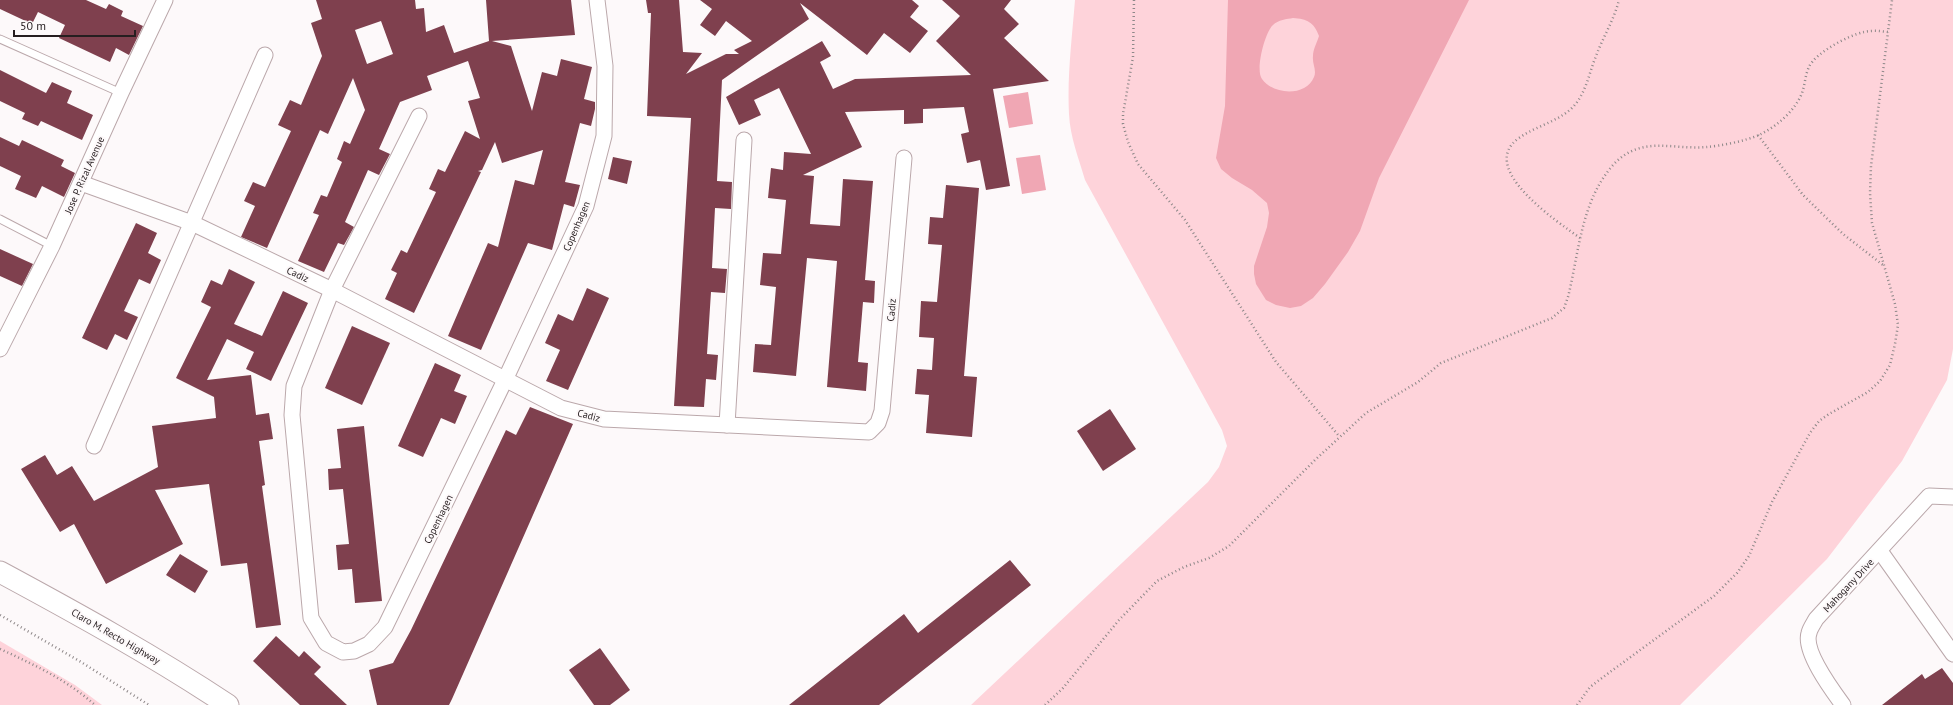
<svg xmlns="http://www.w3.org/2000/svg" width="1953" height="705" viewBox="0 0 1953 705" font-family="'PT Sans',sans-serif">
<rect width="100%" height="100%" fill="#fdf9fa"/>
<g fill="#fed3da">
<path d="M1075 0H1953V349L1947 380 1902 461 1827 559 1680 705H971L1208 482 1219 467 1227 446 1222 430 1085 180C1079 159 1070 137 1069 114 1067 77 1072 38 1075 0Z"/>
<path d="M0 641 75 685 102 705H0Z"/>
</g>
<g fill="#f0a7b4" fill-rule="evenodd">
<path d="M1228 0H1469L1379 178 1360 231 1348 252 1325 284 1313 298 1301 306 1290 308 1276 305 1266 300 1256 284 1254 274V266L1267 227 1269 213 1267 203 1252 190 1232 178 1221 169 1216 158 1225 106ZM1293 18C1307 19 1314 22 1319 36 1317 43 1313 49 1313 56 1312 64 1317 70 1314 77 1306 97 1273 95 1262 79 1255 70 1265 32 1273 25 1278 20 1287 19 1293 18Z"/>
<path d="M1028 92 1033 124 1009 128 1003 96Z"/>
<path d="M1040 155 1046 190 1022 194 1016 158Z"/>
</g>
<g fill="#7f404e" fill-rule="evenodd">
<path d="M0 0H86L106 9 109 4 123 11 121 16 143 26 129 55 116 48 110 62 59 38 65 25 38 12 32 24 0 9Z"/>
<path d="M316 0H415L416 9 424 8 426 32 444 25 454 53 489 41 486 0H571L575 35 492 41 511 46 532 111 542 72 557 76 561 59 592 67 584 99 595 102V109L591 126 580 123 565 182 580 185 574 207 564 204 552 250 528 243 481 350 448 336 488 243 498 247 515 180 534 185 543 150 502 163 495 142 482 170 478 171 481 172 414 313 385 299 397 273 391 270 401 250 407 253 436 192 429 189 438 169 445 172 465 131 480 139 468 101 480 98 468 61 427 76 432 90 400 102 379 149 390 154 379 175 368 170 345 222 354 227 344 245 338 243 324 272 298 261 319 215 313 213 321 195 327 197 342 162 337 159 344 141 350 144 365 110 353 78 328 134 320 130 267 248 241 237 255 206 244 201 253 182 265 187 291 131 278 125 290 100 301 105 322 56 311 23 322 19ZM381 21 393 54 367 64 355 30Z"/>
<path d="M646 0H679L683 52 702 53 686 74 726 54H739L734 50 752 41 726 21 715 36 700 25 712 9 700 0H912L919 6 910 17 928 31 910 53 884 33 867 55 800 3 809 19 722 80 717 181 732 182 731 209 715 208 712 268 727 269 725 293 711 292 707 354 718 355 716 380 706 379 704 407 674 406 691 118 647 116 651 13H648Z"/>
<path d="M942 0H1011L1004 9 1019 24 1004 38 1049 81 993 89 1010 186 986 190 980 160 967 163 961 134 969 132 964 107 923 109V123L904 124V110L845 112 862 147 803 175 814 176 810 224 840 226 843 179 873 181 865 280 875 281 874 303 863 302 858 362 868 363 866 391 827 387 837 261 807 258 796 376 753 372 755 344 771 345 776 287 760 285 763 253 781 254 786 200 768 198 771 168 783 170 784 152 811 154 779 88 754 100 761 115 739 125 726 97 822 41 831 56 820 62 833 89 855 79 971 75 936 41 960 16Z"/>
<path d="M0 70 46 93 52 82 72 91 67 103 93 115 82 140 41 121 38 126 22 119 25 113 0 101Z"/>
<path d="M0 137 19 146 22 140 64 160 61 166 75 173 64 197 42 186 36 198 15 189 21 176 0 166Z"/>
<path d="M613 157 632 161 627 184 608 179Z"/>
<path d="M946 185 979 188 964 376 977 377 972 437 926 433 929 395 915 394 917 369 932 370 934 338 919 337 921 301 937 302 942 245 928 244 930 217 943 218Z"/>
<path d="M136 223 157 233 148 253 161 260 150 284 139 279 124 311 138 317 127 340 115 334 107 350 82 338Z"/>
<path d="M0 249 33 264 22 286 0 276Z"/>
<path d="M229 269 255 282 234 324 262 336 283 291 308 303 271 381 246 369 254 352 227 339 207 380 251 375 256 415 269 413 273 439 259 441 265 485 262 486 281 625 256 628 247 563 221 566 209 484 155 490 183 544 106 584 74 524 60 532 21 469 45 455 57 475 72 466 94 501 158 467 152 426 216 418 214 397 176 378 211 307 201 302 211 280 222 285Z"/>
<path d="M587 288 609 298 568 390 546 381 560 350 545 343 558 314 573 321Z"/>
<path d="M352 326 390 343 362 405 325 388Z"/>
<path d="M435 363 461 375 454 391 467 396 455 424 441 418 423 457 398 446Z"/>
<path d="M530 407 573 424 452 699 449 705H377L369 670 393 663 411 630 506 430 516 435Z"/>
<path d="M1110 409 1136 449 1103 471 1077 431Z"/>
<path d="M364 426 382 601 355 603 352 569 338 570 336 545 349 544 343 489 329 490 328 469 341 468 337 429Z"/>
<path d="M180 554 208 571 195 593 166 575Z"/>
<path d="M1010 560 1031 585 879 705H789L904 614 918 633Z"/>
<path d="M276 636 299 657 304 651 321 667 314 674 347 705H300L253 661Z"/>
<path d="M600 648 630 690 610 705H594L569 670Z"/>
<path d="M1942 668 1953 683V705H1882L1922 674 1925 679Z"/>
</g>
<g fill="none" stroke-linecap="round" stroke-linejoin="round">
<g stroke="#bba8ab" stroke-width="9">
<g id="service">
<path d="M0 39 121 93"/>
<path d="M0 219 52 246"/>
</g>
</g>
<g stroke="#bba8ab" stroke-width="17">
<g id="minor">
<path d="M419 116 332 290 294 386 292 415 311 618 326 643 343 652 354 651 369 644 385 627 505 380 586 206 604 136 605 66 597 0"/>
<path d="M81 183 192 223 332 290 561 408 604 419 869 432 878 423 882 411 904 158"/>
<path d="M0 349 52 246 121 93 165 0"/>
<path d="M727 425 744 140"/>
<path d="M94 446 265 55"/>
<path d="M1880 551 1953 654"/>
<path d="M1843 705C1832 690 1803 651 1809 633 1810 628 1814 623 1816 619L1929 496 1953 497"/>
</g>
</g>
<g stroke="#bba8ab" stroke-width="23">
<path id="secondary" d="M0 572C78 614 154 656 228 705"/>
</g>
<g stroke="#8e8889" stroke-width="2.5" stroke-dasharray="1 3" stroke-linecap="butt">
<path d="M1134 0 1133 57 1123 114V124L1128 142 1138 164 1185 220 1276 362 1339 436"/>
<path d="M1758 135 1803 195 1843 234 1883 265"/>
<path d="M1580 238C1558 222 1476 168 1519 138 1536 126 1557 122 1572 108 1586 94 1589 73 1596 56 1603 37 1614 20 1619 0"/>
<path d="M0 615 81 662 149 705"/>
<path d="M0 649C33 664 67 680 95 705"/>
<path d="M1045 705 1063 688 1119 620 1157 581 1184 567 1209 558 1229 546 1315 460 1366 413 1418 382 1441 363 1552 318 1564 308 1568 297C1579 253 1581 200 1614 164 1642 135 1672 150 1706 147 1721 146 1745 141 1759 135 1776 127 1795 111 1802 93 1805 85 1805 75 1809 67 1815 53 1849 35 1864 32 1872 30 1880 31 1888 32L1892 0"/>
<path d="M1577 705 1590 687 1606 675 1714 596 1737 573 1749 556 1772 502 1810 433 1819 421 1829 414 1868 392 1880 381 1890 365 1895 344 1898 325 1895 304 1872 223 1870 193 1871 166 1888 32"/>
</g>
<use href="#service" stroke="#fff" stroke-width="7"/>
<use href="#minor" stroke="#fff" stroke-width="15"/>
<use href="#secondary" stroke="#fff" stroke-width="21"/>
</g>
<g text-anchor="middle" stroke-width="4" stroke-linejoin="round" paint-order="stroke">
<g font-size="10" fill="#261e20" stroke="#fdf9fa">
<text transform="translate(84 175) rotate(-66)" y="4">Jose P. Rizal Avenue</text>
<text transform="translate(576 226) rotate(-67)" y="4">Copenhagen</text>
<text transform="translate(298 274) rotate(25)" y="4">Cadiz</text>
<text transform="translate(891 310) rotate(-85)" y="4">Cadiz</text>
<text transform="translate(589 415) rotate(15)" y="4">Cadiz</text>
<text transform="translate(438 519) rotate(-64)" y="4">Copenhagen</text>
<text transform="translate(1848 585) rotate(-47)" y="4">Mahogany Drive</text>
<text transform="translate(116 636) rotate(30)" y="4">Claro M. Recto Highway</text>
</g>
</g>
<path d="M14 30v6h121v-6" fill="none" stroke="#261e20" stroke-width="2"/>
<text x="20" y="30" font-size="12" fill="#261e20" stroke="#fdf9fa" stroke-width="3" paint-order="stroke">50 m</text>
</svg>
